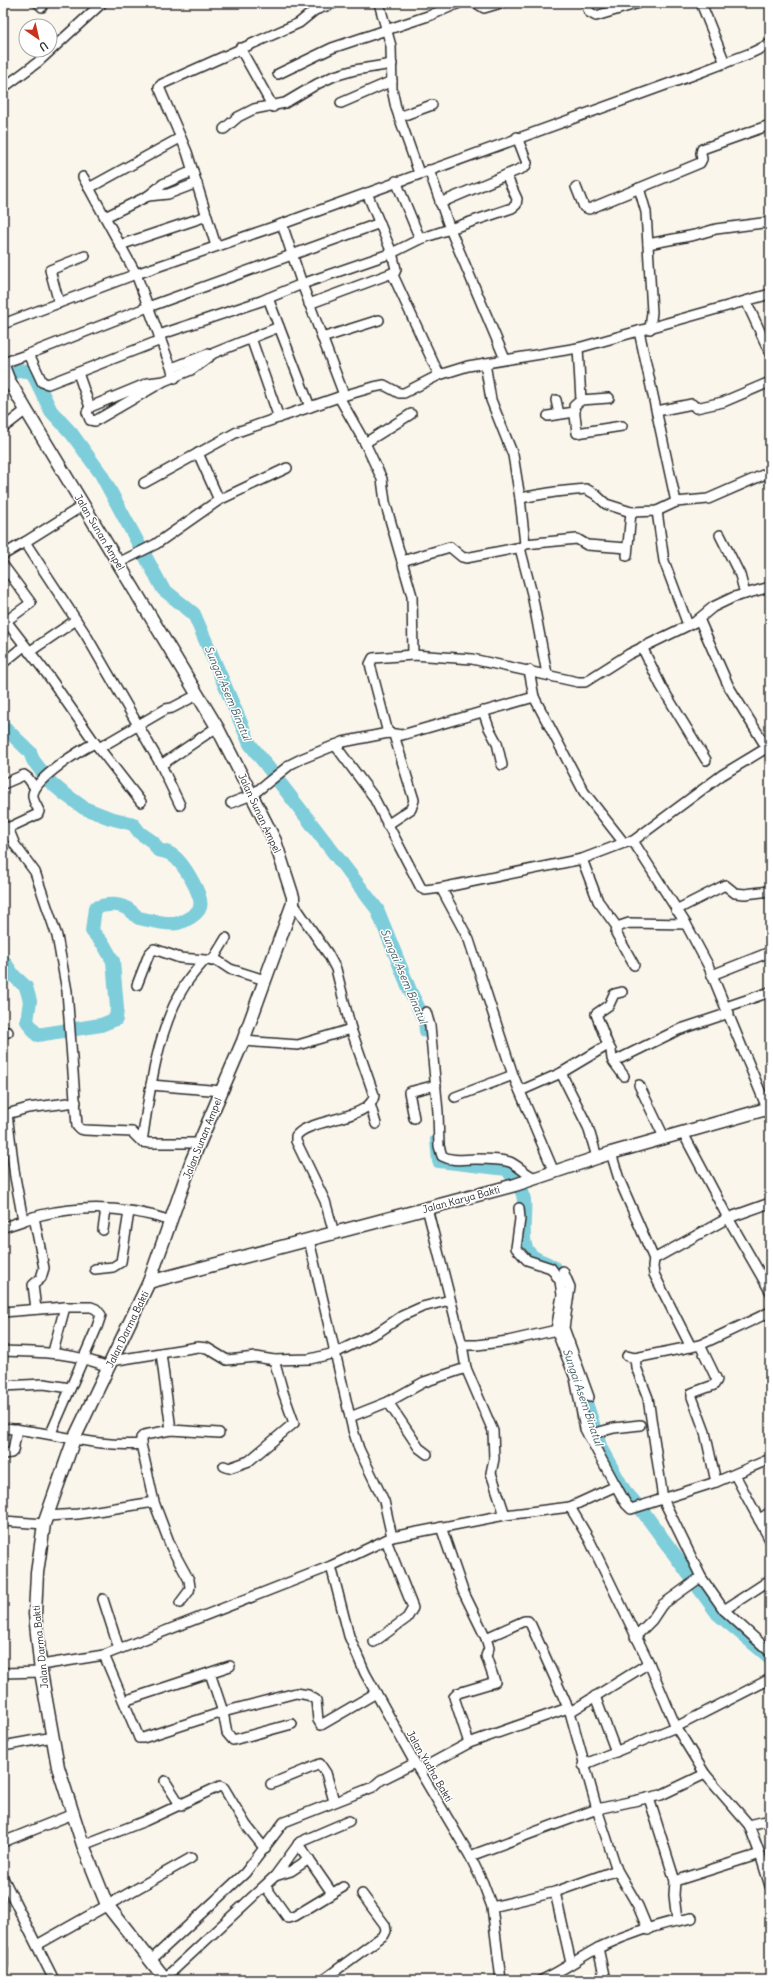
<svg xmlns="http://www.w3.org/2000/svg" width="773" height="1983" viewBox="0 0 773 1983" font-family="Delius,sans-serif">
<rect width="100%" height="100%" fill="#fbf6ec"/>
<filter id="ink" filterUnits="userSpaceOnUse"><feTurbulence type="fractalNoise" baseFrequency=".025" numOctaves="2"/><feDisplacementMap in="SourceGraphic" scale="8" xChannelSelector="R" yChannelSelector="G"/><feConvolveMatrix kernelMatrix="1 2 1 2 8 2 1 2 1" color-interpolation-filters="sRGB"/></filter>
<g filter="url(#ink)">
<g fill="none" stroke-linecap="round" stroke-linejoin="round">
<g stroke="#7ecdda" stroke-width="14">
<path d="M3 374C17 374 17 368 32 372L51 411 72 434 101 474 163 589 194 614 250 744 377 909 411 993 425 1021 426 1031"/>
<path d="M3 726 30 752 33 760 49 781 62 792 84 808 110 818 133 824 140 833 153 842 158 850C162 851 169 852 172 855 182 861 204 896 200 907 198 914 186 921 178 923 171 925 147 920 139 918 136 917 135 914 132 912 122 903 107 903 95 908L92 931 104 945 113 961 117 1008 116 1019 101 1025 37 1035 27 1021 30 1001 26 987 14 976 3 960"/>
<path d="M437 1140 439 1161 507 1169C512 1177 519 1184 522 1192 528 1205 520 1232 526 1248 534 1267 558 1256 566 1288"/>
<path d="M579 1381 601 1449 624 1490 644 1513 718 1614 766 1654 770 1659"/>
</g>
<g stroke="#2b2b2b" stroke-width="12">
<g id="minor">
<path d="M38 3 42 7"/>
<path d="M379 3 391 46 392 89 396 108 419 173"/>
<path d="M476 3 484 8 501 3"/>
<path d="M586 3 589 12 596 16 639 3"/>
<path d="M701 3 725 63"/>
<path d="M240 48 273 107"/>
<path d="M278 74 332 48 431 15 459 3"/>
<path d="M3 88 38 62 102 3"/>
<path d="M341 103 392 81"/>
<path d="M399 117 432 105"/>
<path d="M224 129 238 117 254 109 285 103 317 84 334 76 355 70 392 64"/>
<path d="M429 170 450 229 505 359"/>
<path d="M83 177 136 274 175 378"/>
<path d="M396 181 420 239"/>
<path d="M576 187 584 207 589 209 700 163 702 159 701 153 702 149 770 125"/>
<path d="M89 188 180 138"/>
<path d="M639 188 646 212 652 312 650 329"/>
<path d="M148 196 163 184 193 171"/>
<path d="M440 203 525 167 527 163 517 137"/>
<path d="M105 217 148 196 168 194 197 183"/>
<path d="M282 224 302 284 344 395"/>
<path d="M648 244 695 235 716 229 770 222"/>
<path d="M120 245 207 216"/>
<path d="M216 246 187 152 159 87 162 84 299 23 315 10 334 3"/>
<path d="M392 273 439 375"/>
<path d="M268 298 310 407"/>
<path d="M746 301 770 353"/>
<path d="M59 303 50 270 85 256"/>
<path d="M309 304 395 272 396 269 392 253 420 239 512 208 516 205 517 199 506 175"/>
<path d="M3 324 136 274 282 224 693 75 751 53 770 44"/>
<path d="M639 331 676 502"/>
<path d="M159 335 261 301 302 284 392 253 367 193"/>
<path d="M251 338 279 418"/>
<path d="M322 338 379 320"/>
<path d="M578 348 581 400 609 398"/>
<path d="M29 354 148 307 380 223"/>
<path d="M3 363 29 354 42 382 48 384 161 340"/>
<path d="M485 363 491 400 513 455 520 498 555 492 586 489 595 494 606 504 631 512 657 511 676 502 708 499 770 472"/>
<path d="M172 368 208 354"/>
<path d="M78 373 90 407"/>
<path d="M164 381 148 383 90 407 87 412 90 420 95 421 164 381 191 370 214 353 279 327"/>
<path d="M339 397 365 443 382 479 385 502 412 596 413 655"/>
<path d="M556 400 559 414"/>
<path d="M581 400 574 406 577 433 622 426"/>
<path d="M657 411 692 404 696 408 723 402 770 382"/>
<path d="M548 416 575 412"/>
<path d="M3 428 26 410"/>
<path d="M365 443 411 414"/>
<path d="M144 483 237 432 339 397 374 387 384 385 399 393H404L439 375 468 366 578 348 770 294"/>
<path d="M219 500 287 468"/>
<path d="M657 511 664 561 688 625"/>
<path d="M720 535 740 575 745 594"/>
<path d="M25 542 84 505"/>
<path d="M525 544 577 539 587 545 627 548"/>
<path d="M520 548 532 594 547 674"/>
<path d="M3 555 25 542 86 635 161 765"/>
<path d="M627 556 631 512"/>
<path d="M402 561 450 547 462 557 466 558 522 547 525 544 520 498"/>
<path d="M118 563 156 544 219 500 198 453"/>
<path d="M3 565 31 603 6 621"/>
<path d="M3 617 50 678 95 743"/>
<path d="M699 619 729 687 770 753"/>
<path d="M642 647 661 686 706 760"/>
<path d="M29 652 76 620"/>
<path d="M3 663 24 646"/>
<path d="M529 670 534 697"/>
<path d="M483 711 489 728 497 743 502 765"/>
<path d="M388 733 402 735 534 697 584 792 624 843 633 841 722 775 770 746"/>
<path d="M335 745 373 796 421 888 425 890 441 888 469 940 513 1075 554 1172"/>
<path d="M99 748 141 802"/>
<path d="M3 784 24 775 28 778 35 788"/>
<path d="M231 803 252 795 291 764 301 759 343 742 388 733 370 664 373 658 413 655 472 659 578 682H585L629 654 695 622 713 607 734 597 770 587"/>
<path d="M180 805 161 765 217 727"/>
<path d="M3 825 8 828 15 845 35 872 57 936 67 991 77 1126 80 1129 84 1130 132 1132 142 1142 149 1143H200"/>
<path d="M387 825 411 809 414 800 394 735"/>
<path d="M8 828 38 814 39 811C37 806 32 800 33 794 36 778 80 750 95 743L99 748 166 709 172 708 197 695"/>
<path d="M633 841 686 924 708 965 767 1108"/>
<path d="M582 859 598 901 617 927"/>
<path d="M441 888 582 859 624 843"/>
<path d="M293 903 328 954 336 969 351 1029 374 1095C372 1120 309 1118 296 1136V1141L325 1201 334 1233"/>
<path d="M676 910 725 885 735 893 745 894 770 891"/>
<path d="M212 961 226 938"/>
<path d="M634 965 616 933 617 927 629 923 686 924"/>
<path d="M712 975 770 952"/>
<path d="M137 985 149 954 154 949 180 958 218 961 230 969 265 980"/>
<path d="M726 1007 770 992"/>
<path d="M426 1012 430 1026 438 1112 439 1146 442 1156C453 1162 464 1159 476 1159 486 1159 500 1159 510 1162 519 1166 526 1175 536 1178"/>
<path d="M3 1033 8 1032"/>
<path d="M243 1041 298 1045 351 1029"/>
<path d="M608 1045 596 1014 609 1005 614 994 622 992"/>
<path d="M613 1061 624 1076"/>
<path d="M561 1073 588 1127 597 1157"/>
<path d="M151 1085 222 1091"/>
<path d="M639 1085 664 1137"/>
<path d="M520 1091 561 1073 608 1045 611 1050 612 1059 615 1061 678 1030 729 1013"/>
<path d="M455 1097 513 1075"/>
<path d="M370 1104 376 1124"/>
<path d="M414 1118 409 1092 436 1085"/>
<path d="M683 1133 728 1218 770 1291"/>
<path d="M142 1142C149 1094 157 1032 182 990 188 979 196 970 204 961"/>
<path d="M611 1153 619 1179 654 1259 728 1218 770 1203"/>
<path d="M427 1208 462 1345 466 1368 493 1431 494 1459 491 1473 505 1515"/>
<path d="M519 1208 520 1219 516 1248 527 1260 551 1268 560 1281 562 1295 556 1330 575 1378 585 1429 616 1486"/>
<path d="M34 1217 44 1268 41 1278 33 1285 36 1309"/>
<path d="M23 1220 15 1177 7 1114 28 1108 76 1102"/>
<path d="M3 1227C16 1224 28 1218 41 1215 84 1205 129 1207 171 1221"/>
<path d="M103 1230 106 1209"/>
<path d="M309 1240 353 1430 359 1449 384 1501 392 1537 505 1515 570 1507 589 1539 649 1663 676 1727 705 1774 749 1825 760 1854 770 1886"/>
<path d="M654 1259 653 1267 654 1274 691 1347"/>
<path d="M95 1269 113 1267 121 1262 129 1212"/>
<path d="M563 1271 570 1287 564 1328 589 1397"/>
<path d="M3 1312 65 1307H91L96 1309 101 1315 97 1327 51 1433"/>
<path d="M462 1345H477L508 1341 561 1329"/>
<path d="M700 1345 717 1380 714 1385 692 1393V1397L705 1432 716 1482"/>
<path d="M3 1351C41 1352 73 1352 108 1367"/>
<path d="M53 1352 65 1307"/>
<path d="M161 1353 171 1430"/>
<path d="M627 1356 635 1358 700 1345 770 1312"/>
<path d="M635 1358 636 1367 648 1398 663 1499 701 1577 724 1610 770 1652"/>
<path d="M111 1361 198 1347 207 1348 227 1360 256 1357 274 1360 310 1359 335 1353 380 1331 402 1316 422 1307 450 1300"/>
<path d="M3 1386 44 1384 70 1388"/>
<path d="M388 1402 419 1448 427 1454"/>
<path d="M350 1417 388 1402 424 1382 466 1368"/>
<path d="M3 1428C50 1431 94 1448 141 1444L154 1502"/>
<path d="M588 1435 614 1428 640 1425"/>
<path d="M141 1444V1438L144 1435 171 1430 219 1433"/>
<path d="M3 1454 11 1453 13 1451 17 1429"/>
<path d="M224 1466 229 1468 249 1461 294 1423 283 1392 274 1360"/>
<path d="M735 1475 770 1540"/>
<path d="M570 1507 616 1486 626 1504 631 1509 716 1482 770 1459"/>
<path d="M47 1516 78 1514 154 1502 171 1547 189 1580 190 1587 189 1591 180 1603"/>
<path d="M759 1520 770 1512"/>
<path d="M3 1521 44 1524"/>
<path d="M441 1527 463 1591 486 1638 524 1621H528L531 1625 570 1712 597 1809 661 1795 705 1774"/>
<path d="M331 1566 349 1636 365 1673 415 1763 470 1856 483 1883 492 1907 501 1980"/>
<path d="M103 1599 119 1649"/>
<path d="M724 1610 770 1580"/>
<path d="M635 1637 652 1620 662 1605 701 1577"/>
<path d="M374 1642 407 1618 413 1608 386 1540"/>
<path d="M104 1655 137 1733 139 1738H143L223 1712 296 1693 308 1695 316 1700 318 1720 321 1725 376 1693"/>
<path d="M41 1665 104 1655 331 1566 392 1537"/>
<path d="M3 1673 41 1672"/>
<path d="M210 1673 223 1712 227 1733 233 1740 292 1724"/>
<path d="M595 1696 616 1752"/>
<path d="M124 1701 230 1666"/>
<path d="M570 1712 649 1663"/>
<path d="M469 1743 454 1697 458 1693 495 1682 486 1656 489 1648 486 1638"/>
<path d="M3 1746 53 1737"/>
<path d="M583 1765 676 1727 770 1679"/>
<path d="M419 1770 469 1743 568 1708"/>
<path d="M165 1781 181 1806"/>
<path d="M271 1784 320 1764 326 1773 334 1801"/>
<path d="M649 1798 675 1881"/>
<path d="M749 1825 770 1820"/>
<path d="M3 1842 73 1814"/>
<path d="M298 1844 332 1893"/>
<path d="M83 1845 145 1821 220 1786 224 1788 246 1825 265 1849"/>
<path d="M470 1856 597 1809 617 1870 638 1906 648 1930"/>
<path d="M275 1876 291 1871 309 1859"/>
<path d="M3 1878 54 1980"/>
<path d="M265 1886 288 1918 295 1916 343 1887"/>
<path d="M555 1892 571 1963"/>
<path d="M492 1907 555 1892 617 1870"/>
<path d="M677 1921 674 1895 675 1881 760 1854"/>
<path d="M37 1945 191 1858"/>
<path d="M598 1948 605 1980"/>
<path d="M3 1949V1966"/>
<path d="M150 1961 245 1873 284 1822 373 1787 381 1780 415 1763"/>
<path d="M164 1979 275 1876 300 1842 349 1821"/>
<path d="M323 1980 384 1935 386 1931 385 1925 362 1894"/>
<path d="M542 1980C562 1971 579 1958 598 1948 627 1934 661 1923 692 1918"/>
</g>
</g>
<g stroke="#2b2b2b" stroke-width="15">
<g id="tertiary">
<path d="M3 366 8 379 26 410 217 727 275 841 293 897V903L243 1041 192 1160 149 1282 74 1439 44 1524 37 1573 35 1614 41 1672 58 1767 73 1814 83 1845 107 1905 166 1980"/>
<path d="M149 1282 515 1185 611 1153 770 1108"/>
</g>
</g>
<use href="#minor" stroke="#fff" stroke-width="9"/>
<use href="#tertiary" stroke="#fff" stroke-width="12"/>
</g>
</g>
<g text-anchor="middle" stroke-width="3" stroke-linejoin="round" paint-order="stroke">
<g font-size="10" fill="#2b2b2b" stroke="#fff">
<text transform="translate(100 532) rotate(59)" y="4">Jalan Sunan Ampel</text>
<text transform="translate(260 813) rotate(65)" y="4">Jalan Sunan Ampel</text>
<text transform="translate(202 1138) rotate(-68)" y="4">Jalan Sunan Ampel</text>
<text transform="translate(461 1199) rotate(-15)" y="4">Jalan Karya Bakti</text>
<text transform="translate(127 1329) rotate(-64)" y="4">Jalan Darma Bakti</text>
<text transform="translate(40 1647) rotate(-96)" y="4">Jalan Darma Bakti</text>
<text transform="translate(430 1766) rotate(60)" y="4">Jalan Yudha Bakti</text>
</g>
<g font-size="11" font-style="italic" fill="#445c60" stroke="#fff">
<text transform="translate(228 693) rotate(67)" y="4">Sungai Asem Binatul</text>
<text transform="translate(404 976) rotate(67)" y="4">Sungai Asem Binatul</text>
<text transform="translate(583 1397) rotate(71)" y="4">Sungai Asem Binatul</text>
</g>
</g>
<rect width="773" height="1983" fill="none" stroke="#fff" stroke-width="16"/>
<rect x="8" y="8" width="757" height="1967" fill="none" stroke="#2b2b2b" stroke-width="1.5" filter="url(#ink)"/>
<g transform="translate(38 38) rotate(146)"><circle r="19" fill="#ffffff" stroke="#aaaaaa"/>
<path d="M0-3L7 15L0 10L-7 15Z" fill="#c8321e"/>
<text y="-6" font-size="11" font-weight="bold" text-anchor="middle" fill="#2b2b2b">U</text>
</g>
</svg>
